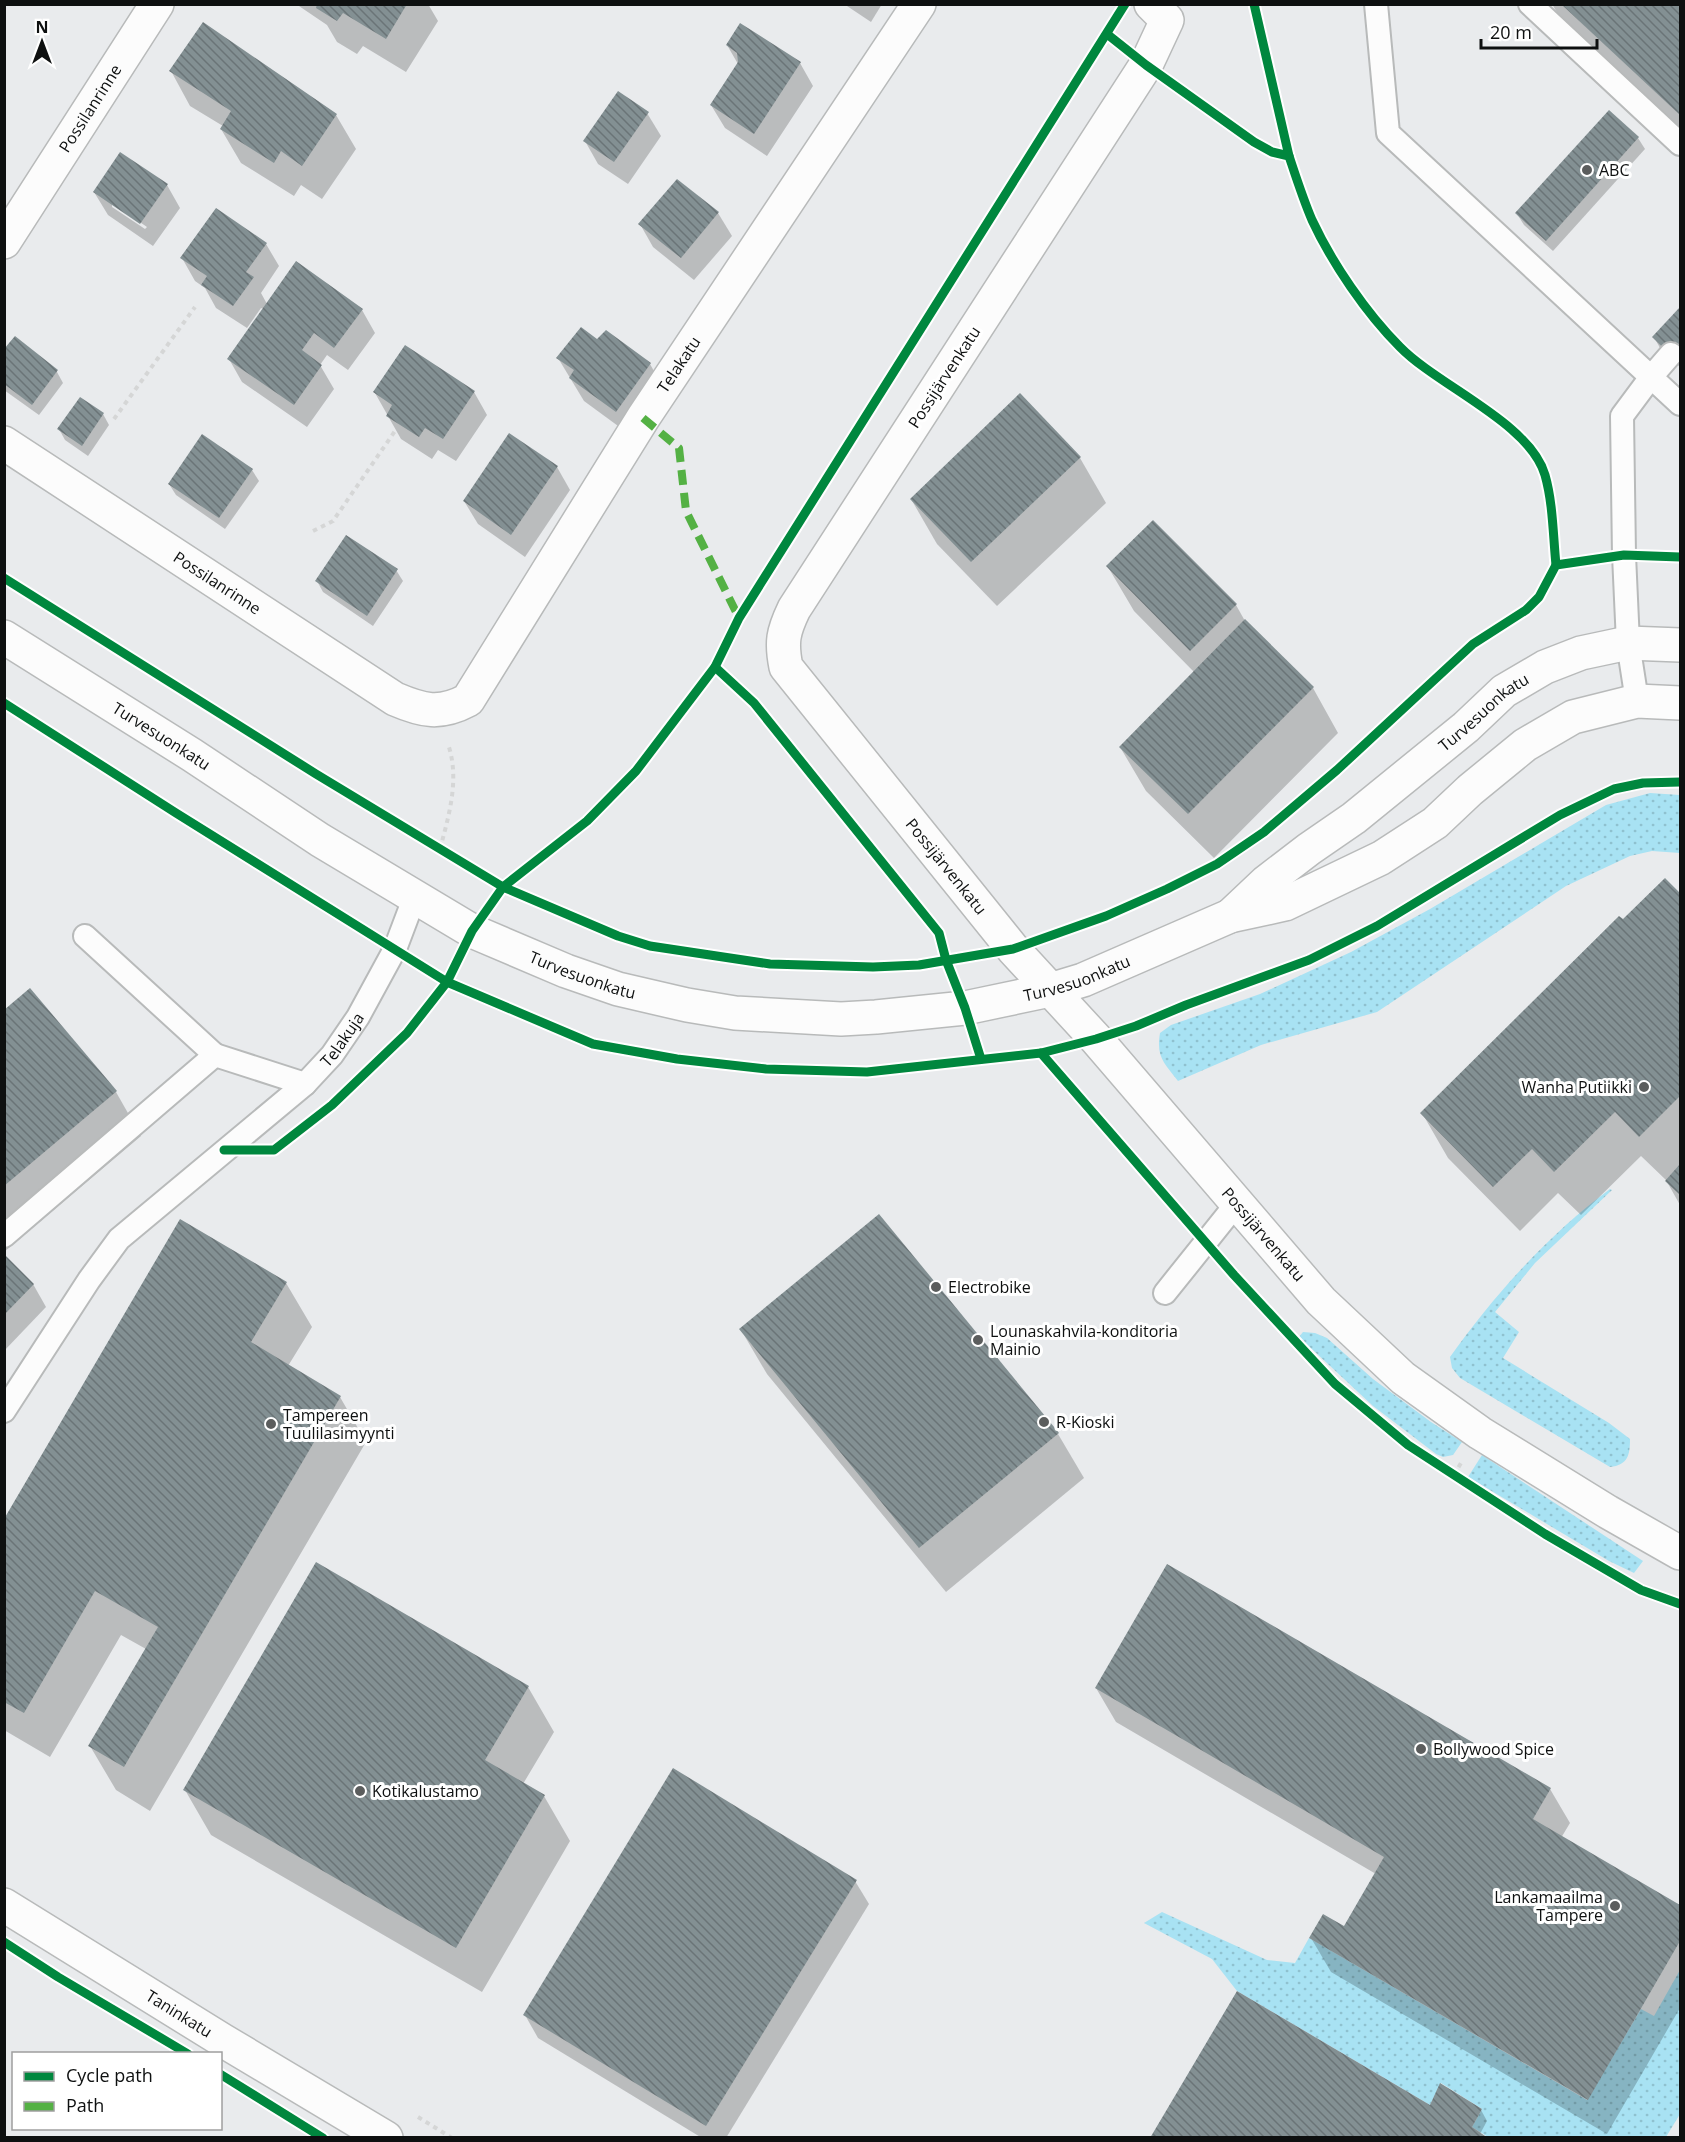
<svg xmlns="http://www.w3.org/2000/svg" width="1685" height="2142" viewBox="0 0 1685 2142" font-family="'Open Sans',sans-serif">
<defs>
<pattern id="grass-dots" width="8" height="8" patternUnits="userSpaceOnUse" patternTransform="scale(1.5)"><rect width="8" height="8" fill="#a8e2f3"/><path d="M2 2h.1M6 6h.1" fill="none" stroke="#8fc1cf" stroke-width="1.8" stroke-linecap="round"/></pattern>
<pattern id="building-back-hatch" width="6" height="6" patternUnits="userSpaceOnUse" patternTransform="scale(1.5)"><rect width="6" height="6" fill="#839093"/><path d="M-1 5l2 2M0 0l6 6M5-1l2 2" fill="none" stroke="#6a7477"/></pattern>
</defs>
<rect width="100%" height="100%" fill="#e9ebed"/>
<g fill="url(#grass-dots)">
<path d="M1650 793 1680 795V853L1652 851 1630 856 1566 886 1377 1012 1261 1045 1178 1081C1164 1063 1156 1057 1160 1033L1171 1025 1260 994 1351 952 1430 909 1606 805Z"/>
<path d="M1610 1189 1612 1190 1535 1263 1495 1312 1519 1332 1503 1358 1609 1423 1630 1439C1630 1455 1628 1465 1610 1467L1460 1378 1452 1368 1450 1357C1495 1294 1548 1235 1610 1189Z"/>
<path d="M1303 1332 1315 1333 1327 1338 1373 1379 1431 1422 1462 1442 1453 1455 1443 1457 1436 1454 1373 1406 1299 1337Z"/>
<path d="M1482 1455 1643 1561 1634 1573 1609 1561 1468 1477Z"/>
<path d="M1162 1912 1267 1960 1295 1963 1309 1938 1587 2100 1641 2009 1654 2016 1680 1970V2114L1666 2137H1488L1472 2127 1482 2109 1441 2083 1430 2105 1237 1991 1212 1959 1144 1923Z"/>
</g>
<g fill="#0003" fill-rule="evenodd">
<path d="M296 4H428L438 21 406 72 363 46 357 54 337 42 327 25Z"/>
<path d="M844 4H882L871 22Z"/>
<path d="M1552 4H1680V129L1561 19Z"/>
<path d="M727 45 800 63 813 86 767 156 725 128 711 105 738 64Z"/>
<path d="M171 71 336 115 356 149 322 199 301 185 294 196 241 163 221 129 223 126 190 106Z"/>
<path d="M1609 112 1638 138 1645 149 1553 251 1524 225 1517 214Z"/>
<path d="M647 113 661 136 628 184 598 164 585 141Z"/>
<path d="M677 181 718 213 732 236 694 280 653 247 640 224Z"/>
<path d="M167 185 180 208 153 246 108 215 94 192ZM112 203 147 227 145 229 112 207Z"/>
<path d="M266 244 279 266 261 293 267 304 362 310 375 333 348 370 327 355 320 365 334 389 307 427 242 382 229 359 264 309 261 308 247 328 216 308 205 288 195 281 182 258Z"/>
<path d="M1680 309V367L1660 348 1654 337Z"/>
<path d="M15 338 57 372 63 383 39 415 4 390V352Z"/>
<path d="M597 342 650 364 663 387 629 434 584 401 558 358Z"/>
<path d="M474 392 487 415 456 461 438 450 432 459 401 439 375 393Z"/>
<path d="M103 414 109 425 88 456 65 440 59 429Z"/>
<path d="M1080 458 1106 503 997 606 937 544 911 499Z"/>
<path d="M557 467 570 490 525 557 478 524 464 501Z"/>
<path d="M252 470 259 481 225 529 176 495 169 484Z"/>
<path d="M1153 522 1236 605 1245 621 1313 688 1338 733 1214 858 1146 791 1120 747 1194 672 1134 611 1108 567Z"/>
<path d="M396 570 403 581 373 626 323 592 317 581Z"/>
<path d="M1665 880 1680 895V1205L1666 1180 1641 1156 1581 1215 1558 1193 1520 1231 1448 1158 1422 1113Z"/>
<path d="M4 1011 116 1092 141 1136 4 1252Z"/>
<path d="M4 1260 33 1284 46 1307 4 1351Z"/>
<path d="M286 1283 312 1327 288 1366 340 1397 366 1442 150 1811 116 1790 90 1746 146 1649 121 1635 50 1757 4 1730V1522Z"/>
<path d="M741 1330 1058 1434 1084 1478 946 1592 767 1374Z"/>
<path d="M528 1687 554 1732 523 1784 544 1796 570 1841 482 1992 211 1835 185 1790Z"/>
<path d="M1096 1688 1550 1789 1570 1823 1561 1838 1680 1907V2008L1607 2134 1331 1972 1311 1938 1344 1928 1376 1874 1116 1722Z"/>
<path d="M855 1881 869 1904 726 2138H702L538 2038 525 2015Z"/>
<path d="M1431 2107 1481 2110 1487 2121 1480 2134Z"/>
</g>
<g fill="url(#building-back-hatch)">
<path d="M317 4H407L386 39 343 13 337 21 316 8Z"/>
<path d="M1561 4H1680V115Z"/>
<path d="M203 22 337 114 302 166 281 151 274 163 220 129 231 111 169 71Z"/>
<path d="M740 23 801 62 754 134 710 105 738 62 737 53 726 45Z"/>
<path d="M618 91 649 112 614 162 583 141Z"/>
<path d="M1609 110 1639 137 1546 241 1515 213Z"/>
<path d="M120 152 168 184 140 224 93 192Z"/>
<path d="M677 179 719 212 681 258 638 224Z"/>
<path d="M216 208 267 243 246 272 254 277 233 306 201 285 207 276 180 258Z"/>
<path d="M296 261 363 309 334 348 314 333 302 350 322 365 294 405 227 359Z"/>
<path d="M1680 307V364L1652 337Z"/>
<path d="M581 327 597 339 606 330 651 363 616 412 569 378 574 370 556 358Z"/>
<path d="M15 336 58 370 32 405 4 384V349Z"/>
<path d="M405 345 475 391 443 439 425 428 419 437 386 416 392 405 373 392Z"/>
<path d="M1020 393 1081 457 971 562 910 499Z"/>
<path d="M80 397 104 413 82 446 57 429Z"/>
<path d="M509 433 558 466 511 535 463 501Z"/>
<path d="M202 434 253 469 219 518 168 484Z"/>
<path d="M1153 520 1237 604 1190 651 1106 566Z"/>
<path d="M346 535 398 569 367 616 315 581Z"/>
<path d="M1245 619 1314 687 1188 814 1119 747Z"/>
<path d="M1665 878 1680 893V1096L1639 1137 1615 1112 1554 1172 1532 1149 1493 1187 1420 1113 1619 916 1623 919Z"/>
<path d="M30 988 117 1091 4 1186V1010Z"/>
<path d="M1680 1164V1195L1665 1181Z"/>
<path d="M879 1214 1059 1433 919 1548 739 1329Z"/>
<path d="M180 1219 287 1282 251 1342 341 1396 124 1767 88 1746 158 1627 95 1591 24 1713 4 1702V1519Z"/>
<path d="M6 1256 34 1284 4 1315V1258Z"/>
<path d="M316 1562 529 1686 485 1760 545 1795 456 1948 183 1790Z"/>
<path d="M1167 1564 1551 1788 1533 1819 1680 1905V1941L1588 2100 1309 1938 1323 1914 1344 1926 1384 1857 1095 1688Z"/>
<path d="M673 1768 857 1880 706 2126 523 2015Z"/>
<path d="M1237 1991 1430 2105 1440 2083 1482 2109 1472 2127 1488 2138H1150Z"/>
</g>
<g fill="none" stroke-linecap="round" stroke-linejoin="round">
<g stroke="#b8baba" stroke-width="26">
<g id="service">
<path d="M1376 4 1388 133 1680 404"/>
<path d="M1530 4 1680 144"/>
<path d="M1637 701 1628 643 1624 555 1622 416 1651 377 1671 354"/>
<path d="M215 1055 305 1084"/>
<path d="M4 1236 215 1055 85 936"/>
<path d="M1165 1293 1237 1203"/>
<path id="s1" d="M4 1411 89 1280 119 1239 305 1084 332 1055 358 1017 395 949 415 896"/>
</g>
</g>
<g stroke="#b8baba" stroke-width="36">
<g id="minor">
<path id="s2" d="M1151 4 1167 20 1146 65 794 609C783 632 781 642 786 667L1013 949 1096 1039 1321 1301 1403 1378 1480 1433 1608 1512 1680 1553"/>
<path id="s3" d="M4 242 157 4"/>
<path id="s4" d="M4 443 395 699C423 711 440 715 468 700L643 418 919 4"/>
<path id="s5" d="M4 1905 222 2040 386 2138"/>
</g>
</g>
<g stroke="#b8baba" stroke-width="36">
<g id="secondary">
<path id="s6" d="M4 637 192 755 320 840 472 931 566 971 618 989 687 1005 735 1013 841 1019 876 1017 965 1008 1050 990 1083 980 1230 916 1285 904 1381 858 1435 823 1470 790 1525 745 1573 717 1637 701 1680 703"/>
<path id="s7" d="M1230 916 1266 882 1309 849 1354 818 1466 727 1504 691 1545 667 1581 653 1628 643 1680 645"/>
</g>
</g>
<g stroke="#d5d6d6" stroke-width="4" stroke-dasharray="4.5 4.5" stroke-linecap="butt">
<path d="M114 419 195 307"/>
<path d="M313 531 333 521 395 431"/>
<path d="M440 849C449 815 460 779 448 744"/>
<path d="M1454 1475 1461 1463"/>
<path d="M418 2117 452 2138"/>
</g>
<use href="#service" stroke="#fcfcfc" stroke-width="22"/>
<use href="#minor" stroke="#fcfcfc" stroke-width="33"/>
<use href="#secondary" stroke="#fcfcfc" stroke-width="33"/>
<path stroke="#54b144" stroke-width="8" stroke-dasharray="15 8" stroke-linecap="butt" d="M643 418 679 448 686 511 739 618"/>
<g stroke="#fff" stroke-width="13">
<g id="cycleway">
<path d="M1254 4 1289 156"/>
<path d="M1107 34 1146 65 1254 142 1272 152 1289 156C1296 177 1303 199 1312 220 1332 263 1366 313 1400 347 1438 386 1530 423 1545 475 1553 503 1553 535 1556 565"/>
<path d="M4 578 316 774 503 887 618 936 650 946 770 964 873 967 919 965 1013 949 1106 916 1167 889 1217 864 1264 832 1337 770 1473 644 1526 610 1539 597 1556 565 1624 555 1680 557"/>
<path d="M715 667 754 703 939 933 946 960 965 1008 981 1059"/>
<path d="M4 703 176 813 447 982 593 1044 677 1059 766 1069 867 1072 1041 1053 1096 1039 1136 1026 1186 1005 1309 960 1377 926 1560 815 1614 789 1643 783 1680 782"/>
<path d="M1041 1053 1234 1275 1335 1384 1408 1445 1545 1534 1641 1590 1680 1604"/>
<path d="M224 1150H274L332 1105 407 1033 447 982 472 931 503 887 587 821 636 771 715 667 739 618 1125 4"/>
<path d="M4 1942 58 1977 188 2054"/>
<path d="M220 2074 323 2138"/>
</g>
</g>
<use href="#cycleway" stroke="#00873e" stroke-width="9"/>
</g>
<g fill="#5b5d5d" stroke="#fff" stroke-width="2">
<circle cx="1587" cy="170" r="6"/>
<circle cx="1644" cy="1087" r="6"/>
<circle cx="936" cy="1287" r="6"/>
<circle cx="978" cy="1340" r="6"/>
<circle cx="1044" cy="1422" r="6"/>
<circle cx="271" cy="1424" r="6"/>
<circle cx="1421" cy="1749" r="6"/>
<circle cx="360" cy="1791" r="6"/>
<circle cx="1615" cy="1906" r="6"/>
</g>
<g text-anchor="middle" stroke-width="6" stroke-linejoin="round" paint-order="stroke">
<g font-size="16" fill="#0e1010" stroke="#fff">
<text dy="6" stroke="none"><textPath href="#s3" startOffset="159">Possilanrinne</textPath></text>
<text dy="6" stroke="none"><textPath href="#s4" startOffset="940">Telakatu</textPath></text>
<text transform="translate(944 377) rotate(-57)" y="6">Possijärvenkatu</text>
<text dy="6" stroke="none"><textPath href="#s4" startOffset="255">Possilanrinne</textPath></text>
<text dy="6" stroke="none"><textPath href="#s7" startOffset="326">Turvesuonkatu</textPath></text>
<text dy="6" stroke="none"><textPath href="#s6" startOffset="186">Turvesuonkatu</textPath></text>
<text dy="6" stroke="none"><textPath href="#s2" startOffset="1036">Possijärvenkatu</textPath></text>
<text dy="6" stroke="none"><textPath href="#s6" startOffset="672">Turvesuonkatu</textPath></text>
<text dy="6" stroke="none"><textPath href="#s6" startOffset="1176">Turvesuonkatu</textPath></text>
<text dy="6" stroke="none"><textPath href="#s1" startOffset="507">Telakuja</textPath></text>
<text dy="6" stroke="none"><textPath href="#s2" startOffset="1522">Possijärvenkatu</textPath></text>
<text dy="6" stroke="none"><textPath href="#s5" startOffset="206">Taninkatu</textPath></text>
</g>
<g font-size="16" fill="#0e1010" stroke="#fff" text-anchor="start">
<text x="1599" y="176">ABC</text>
<text x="1632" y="1093" text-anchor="end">Wanha Putiikki</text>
<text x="948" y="1293">Electrobike</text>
<text x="990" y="1337">Lounaskahvila-konditoria<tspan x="990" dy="18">Mainio</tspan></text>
<text x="283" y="1421">Tampereen<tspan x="283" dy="18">Tuulilasimyynti</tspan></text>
<text x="1056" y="1428">R-Kioski</text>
<text x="1433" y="1755">Bollywood Spice</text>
<text x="372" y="1797">Kotikalustamo</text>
<text x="1603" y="1903" text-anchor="end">Lankamaailma<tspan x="1603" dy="18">Tampere</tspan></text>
</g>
</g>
<rect width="1685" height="2142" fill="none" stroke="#0e1010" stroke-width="12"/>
<rect x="12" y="2052" width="210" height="78" fill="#ffffff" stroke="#9f9f9f" stroke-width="1.5"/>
<rect x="24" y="2072" width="30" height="9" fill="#00873e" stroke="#9f9f9f" stroke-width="1.5"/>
<text x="66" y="2082" font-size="18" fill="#0e1010">Cycle path</text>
<rect x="24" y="2102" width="30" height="9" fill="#54b144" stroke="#9f9f9f" stroke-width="1.5"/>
<text x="66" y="2112" font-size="18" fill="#0e1010">Path</text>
<g transform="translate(42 42)" stroke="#ffffff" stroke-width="4.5" paint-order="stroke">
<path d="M0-4.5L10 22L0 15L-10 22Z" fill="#0e1010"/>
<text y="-9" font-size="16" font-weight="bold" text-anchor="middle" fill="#0e1010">N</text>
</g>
<path d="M1481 39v9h116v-9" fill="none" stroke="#0e1010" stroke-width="3"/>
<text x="1490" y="39" font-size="18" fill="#0e1010" stroke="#ffffff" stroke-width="4.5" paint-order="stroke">20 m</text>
</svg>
